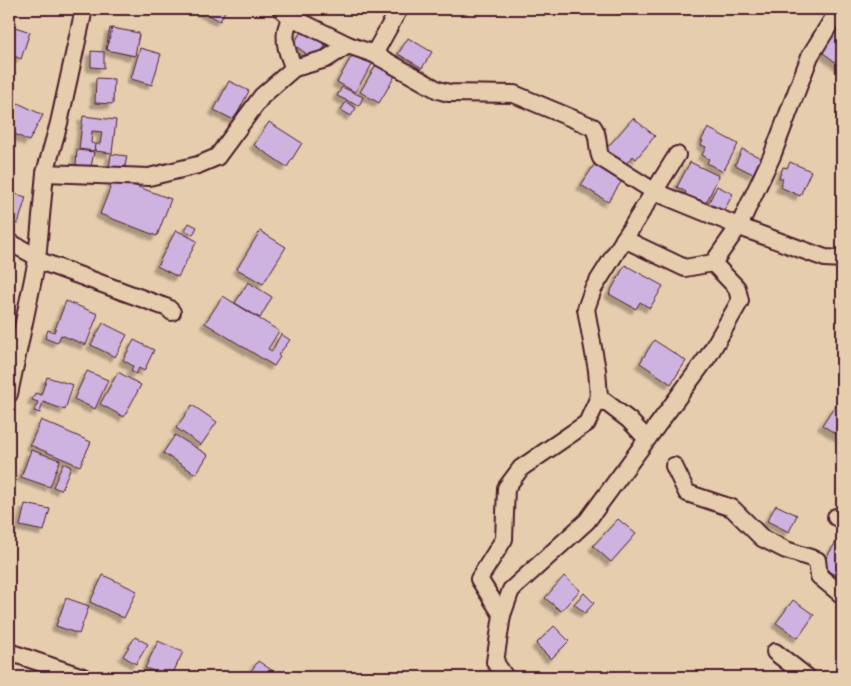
<svg xmlns="http://www.w3.org/2000/svg" width="851" height="686" viewBox="0 0 851 686" font-family="Sriracha,sans-serif">
<defs>
<filter id="shadow"><feDropShadow dx="-4.5" dy="4.5" stdDeviation="1" flood-color="#0004"/></filter>
</defs>
<rect width="100%" height="100%" fill="#e6cdae"/>
<filter id="ink" filterUnits="userSpaceOnUse"><feTurbulence type="fractalNoise" baseFrequency=".02" numOctaves="2"/><feDisplacementMap in="SourceGraphic" scale="10" xChannelSelector="R" yChannelSelector="G"/><feConvolveMatrix kernelMatrix="1 2 1 2 8 2 1 2 1" color-interpolation-filters="sRGB"/></filter>
<g filter="url(#ink)">
<g fill="#ceb2df" stroke="#4a1f2b" filter="url(#shadow)">
<path d="M198 9H226L220 21Z"/>
<path d="M9 25 30 32 21 59 9 54Z"/>
<path d="M110 28 139 35 134 56 106 49Z"/>
<path d="M112 28 139 33 135 56 107 50Z"/>
<path d="M304 28 326 45 315 60 293 44Z"/>
<path d="M838 29 842 32V67L822 52Z"/>
<path d="M408 38 432 52 422 68 398 54Z"/>
<path d="M140 48 161 54 152 85 131 79Z"/>
<path d="M91 51 104 52V68L91 67Z"/>
<path d="M354 52 373 63 355 92 337 82Z"/>
<path d="M376 65 395 76 379 103 360 92Z"/>
<path d="M96 78 114 79 113 104 95 103Z"/>
<path d="M229 81 249 91 234 120 214 110Z"/>
<path d="M342 87 363 97 359 106 337 96Z"/>
<path d="M346 102 356 108 351 116 341 110Z"/>
<path d="M18 103 43 115 29 141 9 131V120Z"/>
<path d="M83 116 116 120 112 153 95 151 96 144H100L102 132 92 131 91 143 95 144 94 151 79 149Z"/>
<path d="M633 118 655 136 636 159 633 156 625 165 606 149Z"/>
<path d="M269 122 302 143 287 167 254 145Z"/>
<path d="M708 128 738 144 723 172 707 163 709 159 702 155 706 147 701 145 703 141H701Z"/>
<path d="M742 149 761 158 753 174 735 165Z"/>
<path d="M77 150 94 152 91 167 76 165Z"/>
<path d="M111 154 127 156 124 171 109 169Z"/>
<path d="M596 162 623 179 608 202 581 185Z"/>
<path d="M690 162 719 176 706 203 698 199 696 203 684 197 686 192 677 187Z"/>
<path d="M790 162 811 171 800 196 780 187 783 179 779 178 783 167 787 168Z"/>
<path d="M114 178 171 199 157 236 100 214Z"/>
<path d="M717 186 733 194 721 216 706 208Z"/>
<path d="M9 192 26 197 18 224 9 221Z"/>
<path d="M189 223 197 227 193 235 185 230Z"/>
<path d="M176 230 197 241 178 277 157 266Z"/>
<path d="M260 231 286 247 263 284 237 269Z"/>
<path d="M625 265 663 286 650 308 640 302 636 309 609 294Z"/>
<path d="M248 282 272 297 260 318 235 303Z"/>
<path d="M223 296 279 331 268 349 272 351 281 334 290 340 278 355 280 357 274 366 205 323Z"/>
<path d="M66 301 98 314 86 345 61 335 57 343 45 338 48 330 54 332Z"/>
<path d="M103 323 127 335 115 357 91 345Z"/>
<path d="M134 340 154 350 144 371 139 368 136 374 131 371 133 366 123 360Z"/>
<path d="M654 340 686 361 671 384 640 363Z"/>
<path d="M87 371 108 380 95 409 74 399Z"/>
<path d="M118 372 141 385 124 417 100 404Z"/>
<path d="M47 377 73 385 65 410 43 402 40 413 34 411 38 402 32 400 35 393 41 395Z"/>
<path d="M192 405 217 422 201 445 176 428Z"/>
<path d="M835 405 842 409V438L822 425Z"/>
<path d="M41 420 91 442 80 466 30 445Z"/>
<path d="M175 435 208 455 196 474 163 453Z"/>
<path d="M31 450 60 460 50 487 21 477Z"/>
<path d="M63 463 71 467 61 490 53 487Z"/>
<path d="M25 504 50 509 44 531 20 526Z"/>
<path d="M776 505 797 515 789 532 767 521Z"/>
<path d="M618 519 636 534 611 562 593 546Z"/>
<path d="M836 542 842 546V580L821 566Z"/>
<path d="M103 575 137 591 124 618 90 602Z"/>
<path d="M564 576 580 590 561 611 545 598Z"/>
<path d="M584 593 594 603 585 613 574 604Z"/>
<path d="M66 598 89 606 79 634 56 626Z"/>
<path d="M793 600 814 615 798 638 776 623Z"/>
<path d="M554 626 569 641 551 659 536 644Z"/>
<path d="M135 637 148 644 136 664 123 656Z"/>
<path d="M158 641 183 652 171 677 145 668Z"/>
<path d="M258 661 279 675 277 677H247Z"/>
</g>
<g fill="none" stroke-linecap="round" stroke-linejoin="round">
<g stroke="#4a1f2b" stroke-width="20">
<g id="minor">
<path d="M281 9 291 17C281 34 286 51 294 68"/>
<path d="M291 17 348 45"/>
<path d="M374 54 438 90 449 93 514 94 593 127C600 136 596 148 601 158L655 192 748 230 825 258 842 259"/>
<path d="M45 173 149 177 198 165 217 157 262 96 294 68 326 59 348 45 374 54 399 9"/>
<path d="M624 239 685 268 713 263"/>
<path d="M9 242 37 257"/>
<path d="M37 260 168 308 172 312"/>
<path d="M9 394 37 260 45 173 59 123 84 9"/>
<path d="M647 439 629 420 599 397 597 370 586 309 593 289 677 155"/>
<path d="M674 466 687 493 732 508 762 538 786 550 817 560 819 576 842 595"/>
<path d="M836 517 842 518"/>
<path d="M502 615 511 590 587 521 709 355 740 301 737 288 713 263 739 226 772 156 810 56 839 9"/>
<path d="M9 652 83 677"/>
<path d="M775 652 807 677"/>
<path d="M505 677 495 662 502 615 479 579 504 539 506 488 521 468 587 423 599 397"/>
</g>
</g>
<use href="#minor" stroke="#e6cdae" stroke-width="16"/>
</g>
</g>
<rect width="851" height="686" fill="none" stroke="#e6cdae" stroke-width="30"/>
<rect x="15" y="15" width="821" height="656" fill="none" stroke="#4a1f2b" stroke-width="2" filter="url(#ink)"/>
</svg>
